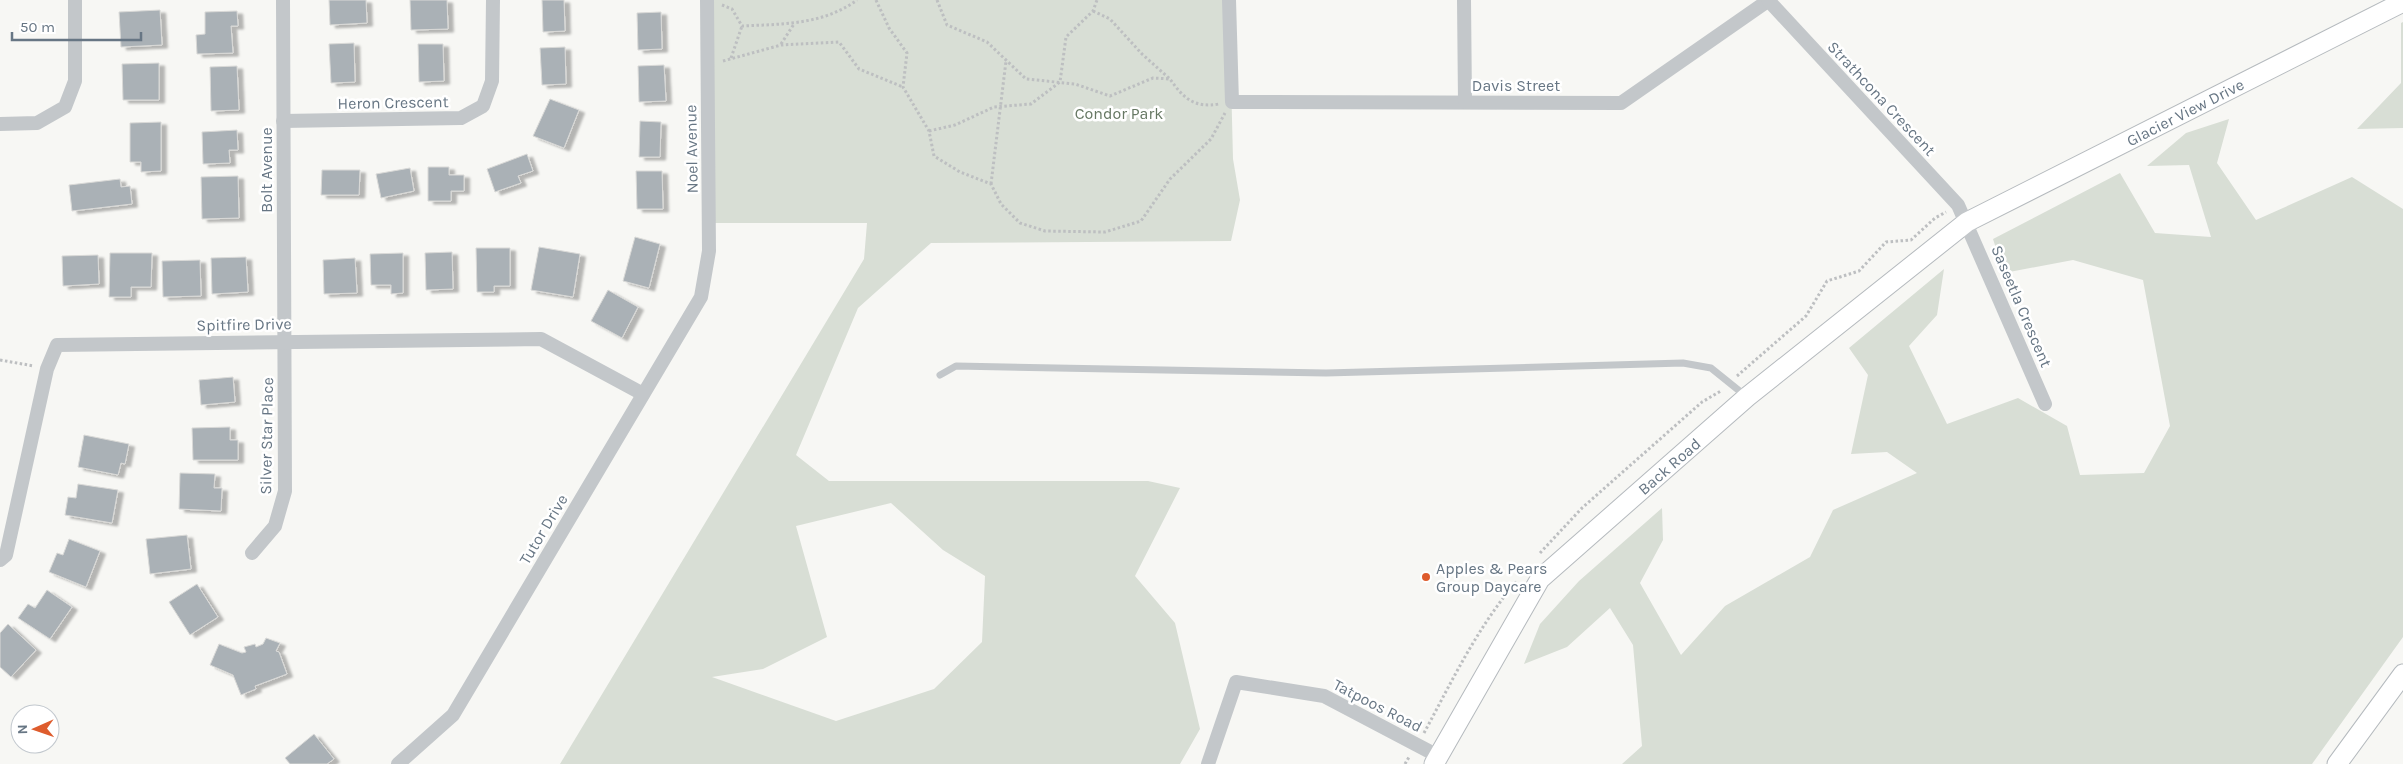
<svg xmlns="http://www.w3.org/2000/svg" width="2403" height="764" viewBox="0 0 2403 764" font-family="Karla,sans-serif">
<defs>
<filter id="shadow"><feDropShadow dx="5.5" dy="3" stdDeviation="1" flood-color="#0004"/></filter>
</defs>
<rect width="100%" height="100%" fill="#f7f7f4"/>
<g fill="#d8ded5" fill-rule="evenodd">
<path d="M707 0H1229L1233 159 1240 200 1231 241 931 243 858 308 796 455 829 481H1148L1180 488 1135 576 1175 623 1200 729 1180 764H560L864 259 867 223H709ZM891 503 943 550 985 576 982 642 934 689 836 721 712 677 763 669 827 637 796 526Z"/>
<path d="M2403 22V128L2357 129 2401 83V23Z"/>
<path d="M2229 119 2217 163 2256 220 2352 177 2403 209V637L2312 764H1622L1642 746 1633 645 1610 608 1567 647 1524 664 1540 624 1579 581 1662 508 1663 540 1640 583 1681 655 1725 606 1810 557 1833 510 1917 473 1887 452 1851 454 1868 375 1849 348 1944 269 1937 315 1909 346 1947 424 2018 398 2067 426 2080 475 2144 473 2170 426 2143 280 2073 260 2004 273 1993 239 2120 173 2155 233 2211 237 2189 165 2147 166 2186 133Z"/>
</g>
<g fill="#aab1b6" stroke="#d9d9d7" filter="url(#shadow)">
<path d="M329 0H366L367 23 330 25Z"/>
<path d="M410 0H447L448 29 411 30Z"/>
<path d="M542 0H564L565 31 543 32Z"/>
<path d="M160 10 162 45 121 47 119 12Z"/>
<path d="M237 11 238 26H231L233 53 197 54 196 35 205 34V12Z"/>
<path d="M661 12 662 49 638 50 637 13Z"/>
<path d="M354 43 355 82 331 83 329 44Z"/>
<path d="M418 44H443L444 81 419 82Z"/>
<path d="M565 47 566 84 542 85 540 48Z"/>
<path d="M159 63V100H123L122 64Z"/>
<path d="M664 65 666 101 639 102 638 66Z"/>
<path d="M237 66 239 110 211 111 210 67Z"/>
<path d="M550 99 579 110 564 148 533 136Z"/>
<path d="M640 121 661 122 660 157H639Z"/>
<path d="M161 122V171L141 172V162H130V123Z"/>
<path d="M237 130 238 150H229L230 163 203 164 202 132Z"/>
<path d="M527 154 533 171 518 176 521 183 495 192 487 169Z"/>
<path d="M428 167H449V175H464V191H451V201H428Z"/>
<path d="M410 168 414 191 381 198 376 174Z"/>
<path d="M322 170H360L359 195H321Z"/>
<path d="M636 171H662L663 209H637Z"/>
<path d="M238 176 239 218 202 219 201 177Z"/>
<path d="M120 179 121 187 130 186 132 204 72 211 69 185Z"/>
<path d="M635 237 660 244 649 288 623 281Z"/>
<path d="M539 247 580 254 573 297 531 290Z"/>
<path d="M476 248H510V286H494V292H477Z"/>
<path d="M452 252 453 289 426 290 425 253Z"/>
<path d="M110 253H152L151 287H131V297H109Z"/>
<path d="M403 253V293L391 294V285H371L370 254Z"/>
<path d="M98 255 99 284 63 286 62 256Z"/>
<path d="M246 257 248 292 212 294 211 258Z"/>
<path d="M355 258 357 293 324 294 323 260Z"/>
<path d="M200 260 201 296 163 297 162 261Z"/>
<path d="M608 290 638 307 622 338 591 321Z"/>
<path d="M233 377 235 402 201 405 199 380Z"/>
<path d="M230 427V440H238V460H193L192 428Z"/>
<path d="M84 435 129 444 125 464 121 463 118 475 78 467Z"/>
<path d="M180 473 215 474 214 488H222L221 511 179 509Z"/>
<path d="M78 484 118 490 112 523 65 515 68 497 76 498Z"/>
<path d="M187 535 191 569 150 574 146 539Z"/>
<path d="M69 539 100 551 86 587 49 572 57 553 63 555Z"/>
<path d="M197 584 218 617 190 635 169 602Z"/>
<path d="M47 590 72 607 50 639 18 618 28 604 35 608Z"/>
<path d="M8 624 36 650 11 677 0 667V633Z"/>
<path d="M266 638 280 643 276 651 279 652 287 674 255 686 256 689 241 695 233 675 210 665 219 644 242 653 246 652 244 647 255 644 256 647 263 644Z"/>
<path d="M314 734 334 759 327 764H290L285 758Z"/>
</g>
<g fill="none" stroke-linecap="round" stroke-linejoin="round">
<g stroke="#b5babe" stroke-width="21">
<g id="secondary">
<path d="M1434 764 1540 579 1747 397 1967 222 2403 2"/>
<path d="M2337 764 2403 674"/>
</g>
</g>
<g stroke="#bdbfc1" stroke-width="3" stroke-dasharray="2.5 2.5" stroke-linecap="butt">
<path d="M876 0 889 28 907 53 903 87 929 131 934 156 960 172 991 184 1001 204 1020 223 1045 231 1105 232 1141 221 1170 179 1211 139 1225 113"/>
<path d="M937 0 947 25 987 42 1026 79 1075 84 1110 96 1153 78 1170 79C1184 99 1194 108 1219 104"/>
<path d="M722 5 732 9 742 26C782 24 823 25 857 0"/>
<path d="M1093 11 1110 19 1142 54 1170 79"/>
<path d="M781 44 794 24"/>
<path d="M731 58 742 26"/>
<path d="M723 61 781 45 839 42 859 69 903 87"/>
<path d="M929 131 955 125 994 107 1031 104 1060 82 1066 37 1093 11 1097 0"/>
<path d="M991 184 1006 61"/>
<path d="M0 360 34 366"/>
<path d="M1737 376 1806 316 1827 281 1859 271 1886 242 1911 240 1935 218 1946 212"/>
<path d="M1540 553 1582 508 1702 402 1721 391"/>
<path d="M1424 733C1452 681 1478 626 1517 581"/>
<path d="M1405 764 1409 757"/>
</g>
<path stroke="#c3c7ca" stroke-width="7" d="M940 375 956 366 1326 373 1683 363 1711 368 1747 397"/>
<g stroke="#c3c7ca" stroke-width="14">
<path d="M1229 0 1232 102 1621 103 1769 0"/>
<path d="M1464 0 1465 102"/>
<path d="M1768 0 1958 205 2045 404"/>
<path d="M283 121 461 118 483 106 492 81 493 0"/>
<path d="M0 124 37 123 65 107 75 81V0"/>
<path d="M252 553 275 526 285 491 283 0"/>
<path d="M0 560 6 555 47 369 57 345 541 339 643 394"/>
<path d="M398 764 453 715 701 297 709 251 707 0"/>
<path d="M1208 764 1236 682 1324 696 1438 756"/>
</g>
<use href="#secondary" stroke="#fff" stroke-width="19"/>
</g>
<circle fill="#de5c2d" stroke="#fff" stroke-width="2" cx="1426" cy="577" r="5"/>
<g text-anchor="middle" stroke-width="5" stroke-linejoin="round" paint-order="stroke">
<g font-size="16" fill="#677684" stroke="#fff">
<text x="1516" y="91">Davis Street</text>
<text transform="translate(1882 98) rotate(47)" y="6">Strathcona Crescent</text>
<text transform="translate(393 102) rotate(-1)" y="6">Heron Crescent</text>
<text transform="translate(2185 112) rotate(-27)" y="6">Glacier View Drive</text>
<text transform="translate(691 149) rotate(-91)" y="6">Noel Avenue</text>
<text transform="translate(266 170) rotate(-90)" y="6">Bolt Avenue</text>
<text transform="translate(2022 306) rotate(67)" y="6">Saseetla Crescent</text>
<text transform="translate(244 324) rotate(-1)" y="6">Spitfire Drive</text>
<text transform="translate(266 436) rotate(-89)" y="6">Silver Star Place</text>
<text transform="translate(1669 466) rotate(-41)" y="6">Back Road</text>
<text transform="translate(543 529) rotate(-59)" y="6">Tutor Drive</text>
<text transform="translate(1378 705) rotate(27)" y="6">Tatpoos Road</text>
</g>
<g font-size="16" fill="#657762" stroke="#fff">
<text x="1119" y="119">Condor Park</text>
</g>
<g font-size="16" fill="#677684" stroke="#fff" text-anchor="start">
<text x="1436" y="574">Apples &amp; Pears<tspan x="1436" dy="18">Group Daycare</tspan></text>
</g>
</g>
<g transform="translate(35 729) rotate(268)"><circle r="24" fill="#ffffff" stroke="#c2c8ce"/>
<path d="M0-4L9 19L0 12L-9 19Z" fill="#de5c2d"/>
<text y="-8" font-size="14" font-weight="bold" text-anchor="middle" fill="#677684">N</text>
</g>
<path d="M12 32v8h129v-8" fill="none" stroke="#677684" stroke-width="2.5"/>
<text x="20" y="32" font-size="15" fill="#677684" stroke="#ffffff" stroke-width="4" paint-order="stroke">50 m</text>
</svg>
